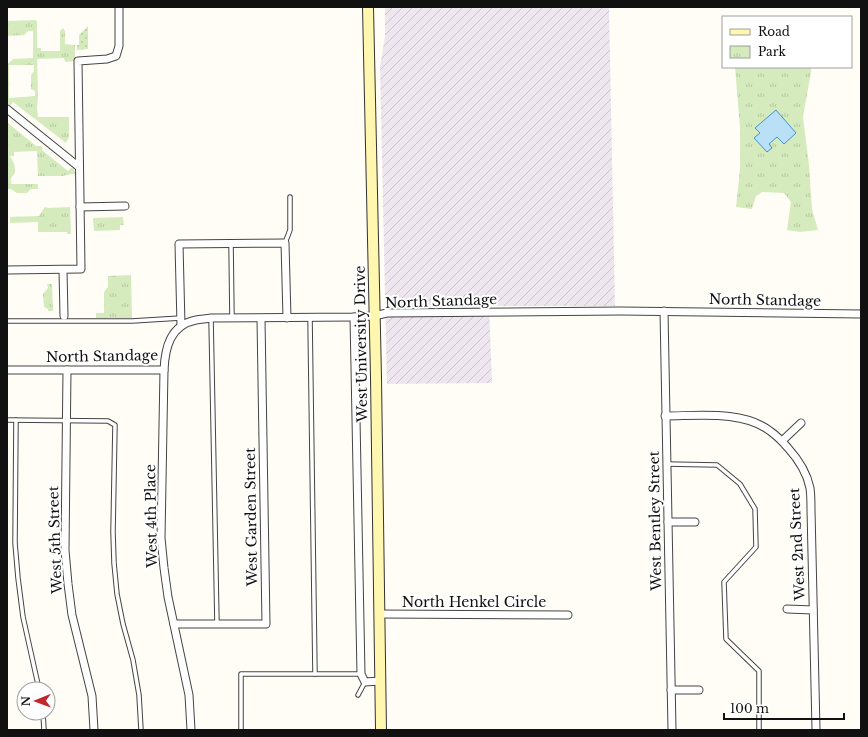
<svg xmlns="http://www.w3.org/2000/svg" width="868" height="737" viewBox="0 0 868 737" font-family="'Libre Baskerville',serif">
<defs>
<pattern id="industrial-furrows" width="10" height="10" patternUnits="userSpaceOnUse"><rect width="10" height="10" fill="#eee6ef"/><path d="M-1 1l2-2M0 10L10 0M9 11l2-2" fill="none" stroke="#cbc4cc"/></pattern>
<pattern id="grass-dots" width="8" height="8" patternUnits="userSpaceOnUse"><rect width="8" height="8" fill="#d5ebbd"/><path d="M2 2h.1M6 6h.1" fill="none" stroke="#b6c8a1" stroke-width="1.8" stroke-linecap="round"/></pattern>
<pattern id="park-tufts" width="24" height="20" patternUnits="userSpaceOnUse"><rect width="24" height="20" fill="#d5ebbd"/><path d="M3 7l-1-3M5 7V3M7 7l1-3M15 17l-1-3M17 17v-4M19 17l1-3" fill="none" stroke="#b6c8a1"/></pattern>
</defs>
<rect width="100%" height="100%" fill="#fffdf5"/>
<path fill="url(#industrial-furrows)" d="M385 7H609L615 306H489L492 383 387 384 380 67 385 36Z"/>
<path fill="url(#grass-dots)" d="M88 26V49L77 50V45H79V35Z"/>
<g fill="url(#park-tufts)" fill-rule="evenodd">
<path d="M35 20 37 21V48H41V51H60V31L63 28 65 31V44L75 45V61L65 62 64 58 37 59 38 95 37 109 38 117H69V137L66 143 13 102 10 106 7 103V63H9L13 59 33 58V31H28L24 35 7 36V21ZM9 65H34V71L31 75V89L35 91V96L9 98Z"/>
<path d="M735 67H811V72L803 117 809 165 812 209 818 230 800 232 787 230 791 202 784 193 762 192 756 196 752 209 736 207 740 169V128ZM755 128 795 133 777 137 769 144Z"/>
<path d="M8 123 36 146H40L43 148 42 150 68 171 71 168H73L76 174H70L63 176H38L37 151 14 152V156H10C13 161 16 166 15 172 13 178 10 175 11 184H38V189H31L27 193H17L11 189H7V124Z"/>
<path d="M45 207 48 208 70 207 71 234H67V232H38V222L10 223V217L39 216Z"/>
<path d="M123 217 124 225H120V230L94 231 93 218Z"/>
<path d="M131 275 132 318H96V313H104V292L108 287V276Z"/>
<path d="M47 284H52L53 311H48V309L44 307 43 294 48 288Z"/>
</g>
<path fill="#b9e0f7" stroke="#3f96cf" d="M776 110 796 133 784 144 777 137 769 144 772 148 767 152 754 138 760 133 755 128Z"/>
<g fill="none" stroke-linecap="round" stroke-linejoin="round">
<g stroke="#444" stroke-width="5.5">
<g id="service">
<path d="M231 243 232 318"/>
<path d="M285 243 290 230V197"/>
<path d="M211 318 217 624"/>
<path d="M310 318 315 674"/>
<path d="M7 321H132L181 318"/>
<path d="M7 420 108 421 115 425 113 532 114 563 117 594 123 624 133 660 139 695 141 730"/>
<path d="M16 420 15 543 18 578 23 617 39 689"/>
<path d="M666 464 717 465 740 484 755 509 756 547 724 582 726 639 759 671V730"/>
<path d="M358 695 365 682"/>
<path d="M43 713 44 730"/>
<path d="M241 730V674H361"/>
</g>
</g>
<g stroke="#444" stroke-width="9">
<g id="minor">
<path d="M7 109 79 167"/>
<path d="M80 207 125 206"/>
<path d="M7 270 81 269 78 61 107 59 116 56 119 46V7"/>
<path d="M63 270 64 316"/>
<path d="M664 311 672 730"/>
<path d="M354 317 361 674 365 682 380 681"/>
<path d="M181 325 179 244 285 243 287 318"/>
<path d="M7 370H164C165 348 170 325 196 320 201 319 206 319 211 318L354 317 374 316 387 313 621 311 861 314"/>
<path d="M67 370 65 550 68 584 72 615 92 696 94 730"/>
<path d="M164 370 161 538 164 568 168 597 189 695 191 730"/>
<path d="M665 416C698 416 743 410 770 431 777 436 783 442 788 448 798 459 807 473 810 488 811 495 811 503 811 510L816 730"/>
<path d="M782 441 801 423"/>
<path d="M668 522H695"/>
<path d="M787 609 813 610"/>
<path d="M379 614 568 615"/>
<path d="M174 624H266L261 319"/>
<path d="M671 690H699"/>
</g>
</g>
<g stroke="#333" stroke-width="12">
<path id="secondary" d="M368 7 376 378 381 730"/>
</g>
<use href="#service" stroke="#fff" stroke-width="3.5"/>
<use href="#minor" stroke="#fff" stroke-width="7"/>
<use href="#secondary" stroke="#fff6b0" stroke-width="10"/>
</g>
<g text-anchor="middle" stroke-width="4" stroke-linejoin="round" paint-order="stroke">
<g font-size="14" fill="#111" stroke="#fff">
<text transform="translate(765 300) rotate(1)" y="5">North Standage</text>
<text transform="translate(441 301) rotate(-2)" y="5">North Standage</text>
<text transform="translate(361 344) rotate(-91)" y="5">West University Drive</text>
<text transform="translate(102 356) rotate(-1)" y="5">North Standage</text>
<text transform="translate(151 516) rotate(-91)" y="5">West 4th Place</text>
<text transform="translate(251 517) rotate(-91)" y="5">West Garden Street</text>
<text transform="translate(655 521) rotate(-91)" y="5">West Bentley Street</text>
<text transform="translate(55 540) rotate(-92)" y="5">West 5th Street</text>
<text transform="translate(797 544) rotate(-93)" y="5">West 2nd Street</text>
<text x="474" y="607">North Henkel Circle</text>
</g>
</g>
<rect width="868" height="737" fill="none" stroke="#111111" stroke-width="16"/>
<rect x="722" y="16" width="130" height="52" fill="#ffffff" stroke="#a0a0a0"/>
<rect x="730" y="29" width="20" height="6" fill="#fff6b0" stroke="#a0a0a0"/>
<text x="758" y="36" font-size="12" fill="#111111">Road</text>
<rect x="730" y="46" width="20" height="12" fill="url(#park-tufts)" stroke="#a0a0a0"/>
<text x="758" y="56" font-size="12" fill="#111111">Park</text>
<g transform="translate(36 701) rotate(269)"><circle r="19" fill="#ffffff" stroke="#a0a0a0"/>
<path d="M0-3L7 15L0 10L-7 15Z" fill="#c4262e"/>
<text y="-6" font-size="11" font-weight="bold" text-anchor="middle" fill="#111111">N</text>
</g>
<path d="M724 713v6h120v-6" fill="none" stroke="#111111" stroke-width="2"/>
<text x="730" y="713" font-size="12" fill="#111111" stroke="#ffffff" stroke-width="3" paint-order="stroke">100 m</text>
</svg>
